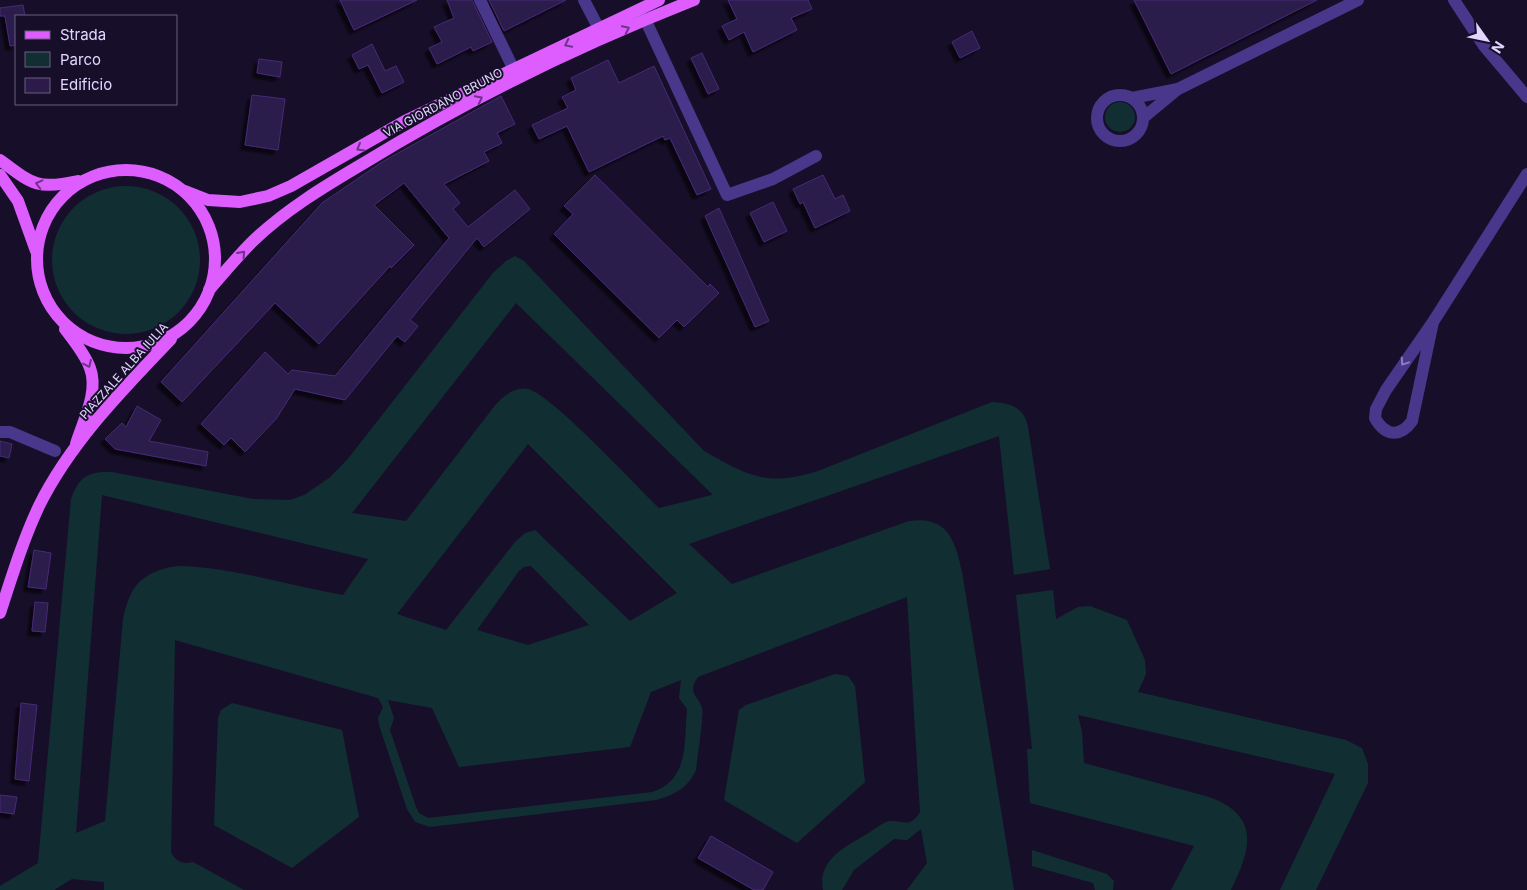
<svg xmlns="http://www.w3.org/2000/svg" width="1527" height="890" viewBox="0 0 1527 890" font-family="Inter,sans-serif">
<defs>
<filter id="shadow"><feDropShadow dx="-4.5" dy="4.5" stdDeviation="1" flood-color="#0009"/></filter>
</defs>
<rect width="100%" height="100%" fill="#170f29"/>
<g fill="#112f33" fill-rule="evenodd">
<circle cx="1120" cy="117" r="15"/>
<circle cx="126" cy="260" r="74"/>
<path d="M515 256 524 261 704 451C748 476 767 487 818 471L992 402C1010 403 1024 407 1028 427L1050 569 1014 575 999 436 689 544 732 584 909 521C947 516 955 539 962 572L1014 890H907L927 863 921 829 907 840 894 839 854 870 842 890H823C817 858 848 846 870 832 875 829 885 821 890 821 903 820 910 829 920 812L907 597 698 677C686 693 699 696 702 708 704 715 697 760 696 770 688 788 674 795 656 800L430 827 415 822 407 809 379 725 378 718 383 707 378 698 175 640 171 852C175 861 183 865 193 862L244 890H104V882L72 879 54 890H0V886L38 863 71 499C79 476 89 471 112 472L253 499 290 500 304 495 329 478 347 460 493 273 506 261ZM516 303 712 494V495L659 508C637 487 551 394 528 389 514 386 501 398 493 408L406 521 352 513ZM528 444 677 593 630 621 535 530 525 533 515 542 446 630 397 614ZM102 495 368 559 343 595C292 586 233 568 182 566 170 566 156 570 146 577 132 585 126 604 123 619L105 821 76 833ZM531 566 589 625 528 645 477 630 519 571 524 567ZM681 680 679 698 687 709C684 741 690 780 652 792L428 818 419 813 416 807 390 730 394 718 388 700 432 708 459 767 630 747 651 692Z"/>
<path d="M1053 590 1056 619 1078 607 1090 606 1127 620 1145 660 1146 674 1138 692 1346 740 1362 748 1368 764V783L1316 890H1280L1335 774 1078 715 1082 732 1084 763 1209 797C1261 816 1251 849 1231 890H1171L1194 846 1030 803 1027 749H1032L1016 595Z"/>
<path d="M835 674 848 676 855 686 865 782 797 843 724 800 739 710 746 705Z"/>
<path d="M232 703 342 730 359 817 292 868 214 825 218 718 221 710Z"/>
<path d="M1032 850 1107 874 1114 881 1113 890H1095L1093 883 1032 866Z"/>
</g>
<g fill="#2c1a4b" stroke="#472a78" filter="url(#shadow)">
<path d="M340 0H417L354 30Z"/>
<path d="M447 0H472L492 42 473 51 471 47 437 64 429 48 442 42 434 27 454 18Z"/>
<path d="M489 0H566L504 31Z"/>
<path d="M728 0H808L812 9 791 18 797 30 753 52 744 32 729 40 722 26 737 19Z"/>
<path d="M1134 0H1317L1171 74Z"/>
<path d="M23 5 25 16H16V45L10 46 5 16H0V8Z"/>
<path d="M972 31 980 48 960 58 952 42Z"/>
<path d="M372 44 385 71 396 66 404 82 382 93 368 65 359 69 352 55Z"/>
<path d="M702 53 719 89 708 94 691 58Z"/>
<path d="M259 59 282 62 280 77 257 73Z"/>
<path d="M608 60 619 83 654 66 711 189 697 195 670 138 665 140 663 136 589 172 567 126 539 139 532 125 568 108 562 97 576 90 571 78Z"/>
<path d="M252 95 285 99 278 150 245 145Z"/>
<path d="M501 96 515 124 497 133 502 143 484 152 489 161 444 184 460 203 453 209 468 227 515 190 530 209 484 247 477 238 410 320 418 326 405 342 397 336 345 400 295 389 276 419 245 452 231 438 224 445 201 424 265 352 288 374 292 370 335 376 449 238 404 183 374 205 414 245 391 268 390 266 319 344 275 303 182 402 161 382 322 203 382 162Z"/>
<path d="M595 175 708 287 710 284 719 293 684 327 677 320 659 338 554 234 573 214 564 206Z"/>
<path d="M823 175 835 199 843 195 850 211 815 228 803 202 800 204 793 189Z"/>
<path d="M773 202 787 231 764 242 750 213Z"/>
<path d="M719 208 769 321 755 327 705 216Z"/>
<path d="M137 406 161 420 149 441 208 452 206 466 115 449 105 439 122 423 126 427Z"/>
<path d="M0 441 12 444 9 458 0 456Z"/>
<path d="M34 550 51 553 46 589 28 587Z"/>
<path d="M35 602 48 603 45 632 32 631Z"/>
<path d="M21 703 37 705 29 781 15 779Z"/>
<path d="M0 795 17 797 14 814 0 812Z"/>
<path d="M711 836 773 872 763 890H754L698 858Z"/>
</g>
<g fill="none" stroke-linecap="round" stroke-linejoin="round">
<g stroke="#48378a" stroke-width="12">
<path d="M480 0 514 70"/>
<path d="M584 0 599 29"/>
<path d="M1454 0 1484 46 1527 97"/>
<path d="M645 19 727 195 773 179 816 156"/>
<path d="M1178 89 1358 0"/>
<circle cx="1120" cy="118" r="23"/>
<path d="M1132 98 1178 89 1143 118"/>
<path d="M1433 322 1412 421C1400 438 1385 436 1375 418L1376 409 1386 390 1433 322 1527 174"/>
<path d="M0 432H10L55 451"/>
</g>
<g stroke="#dd5dff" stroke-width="12">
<path d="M0 160C32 184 37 190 78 181"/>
<circle cx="126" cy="259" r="89"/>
<path d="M0 175 18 201 36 251"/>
<path d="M185 191 208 200 240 202 268 196 291 186 405 121 659 0"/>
<path d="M209 290C223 274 237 257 252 242 285 210 325 186 364 163 468 99 580 45 694 0"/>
<path d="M65 329C74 341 85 354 90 368 99 392 83 421 76 444"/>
<path d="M0 613C12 576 23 540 39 506 70 443 123 389 171 339"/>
</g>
</g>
<defs><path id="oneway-chevron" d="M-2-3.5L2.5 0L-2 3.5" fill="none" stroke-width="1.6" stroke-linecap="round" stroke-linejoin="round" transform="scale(1.25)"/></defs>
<g stroke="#703289">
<use href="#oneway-chevron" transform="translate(626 29) rotate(-26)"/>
<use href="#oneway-chevron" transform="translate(568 44) rotate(154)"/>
<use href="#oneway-chevron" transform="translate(479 99) rotate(-27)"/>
<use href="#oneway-chevron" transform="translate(360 148) rotate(150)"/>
<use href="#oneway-chevron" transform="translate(39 184) rotate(-166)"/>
<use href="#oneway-chevron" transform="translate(242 254) rotate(-48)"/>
<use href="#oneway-chevron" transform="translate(88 364) rotate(65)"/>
</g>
<use stroke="#8d7fbf" href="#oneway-chevron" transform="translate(1404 362) rotate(124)"/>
<g text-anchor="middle" stroke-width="4" stroke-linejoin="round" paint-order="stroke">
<g font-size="12" fill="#e2d6ff" stroke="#170f29">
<text transform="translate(443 103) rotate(-28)" y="4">VIA GIORDANO BRUNO</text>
<text transform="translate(124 371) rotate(-48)" y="4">PIAZZALE ALBA IULIA</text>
</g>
</g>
<rect x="15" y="15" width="162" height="90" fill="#170f29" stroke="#685f7f"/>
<rect x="25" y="31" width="25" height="8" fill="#dd5dff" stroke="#685f7f"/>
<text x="60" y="40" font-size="15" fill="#e2d6ff">Strada</text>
<rect x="25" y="52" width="25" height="15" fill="#112f33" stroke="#685f7f"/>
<text x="60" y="65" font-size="15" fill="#e2d6ff">Parco</text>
<rect x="25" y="78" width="25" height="15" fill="#2c1a4b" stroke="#685f7f"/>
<text x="60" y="90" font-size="15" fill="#e2d6ff">Edificio</text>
<g transform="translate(1487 40) rotate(123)" stroke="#170f29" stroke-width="4" paint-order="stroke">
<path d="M0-4L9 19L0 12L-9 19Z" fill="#e2d6ff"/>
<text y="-8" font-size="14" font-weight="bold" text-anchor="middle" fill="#e2d6ff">N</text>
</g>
</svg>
